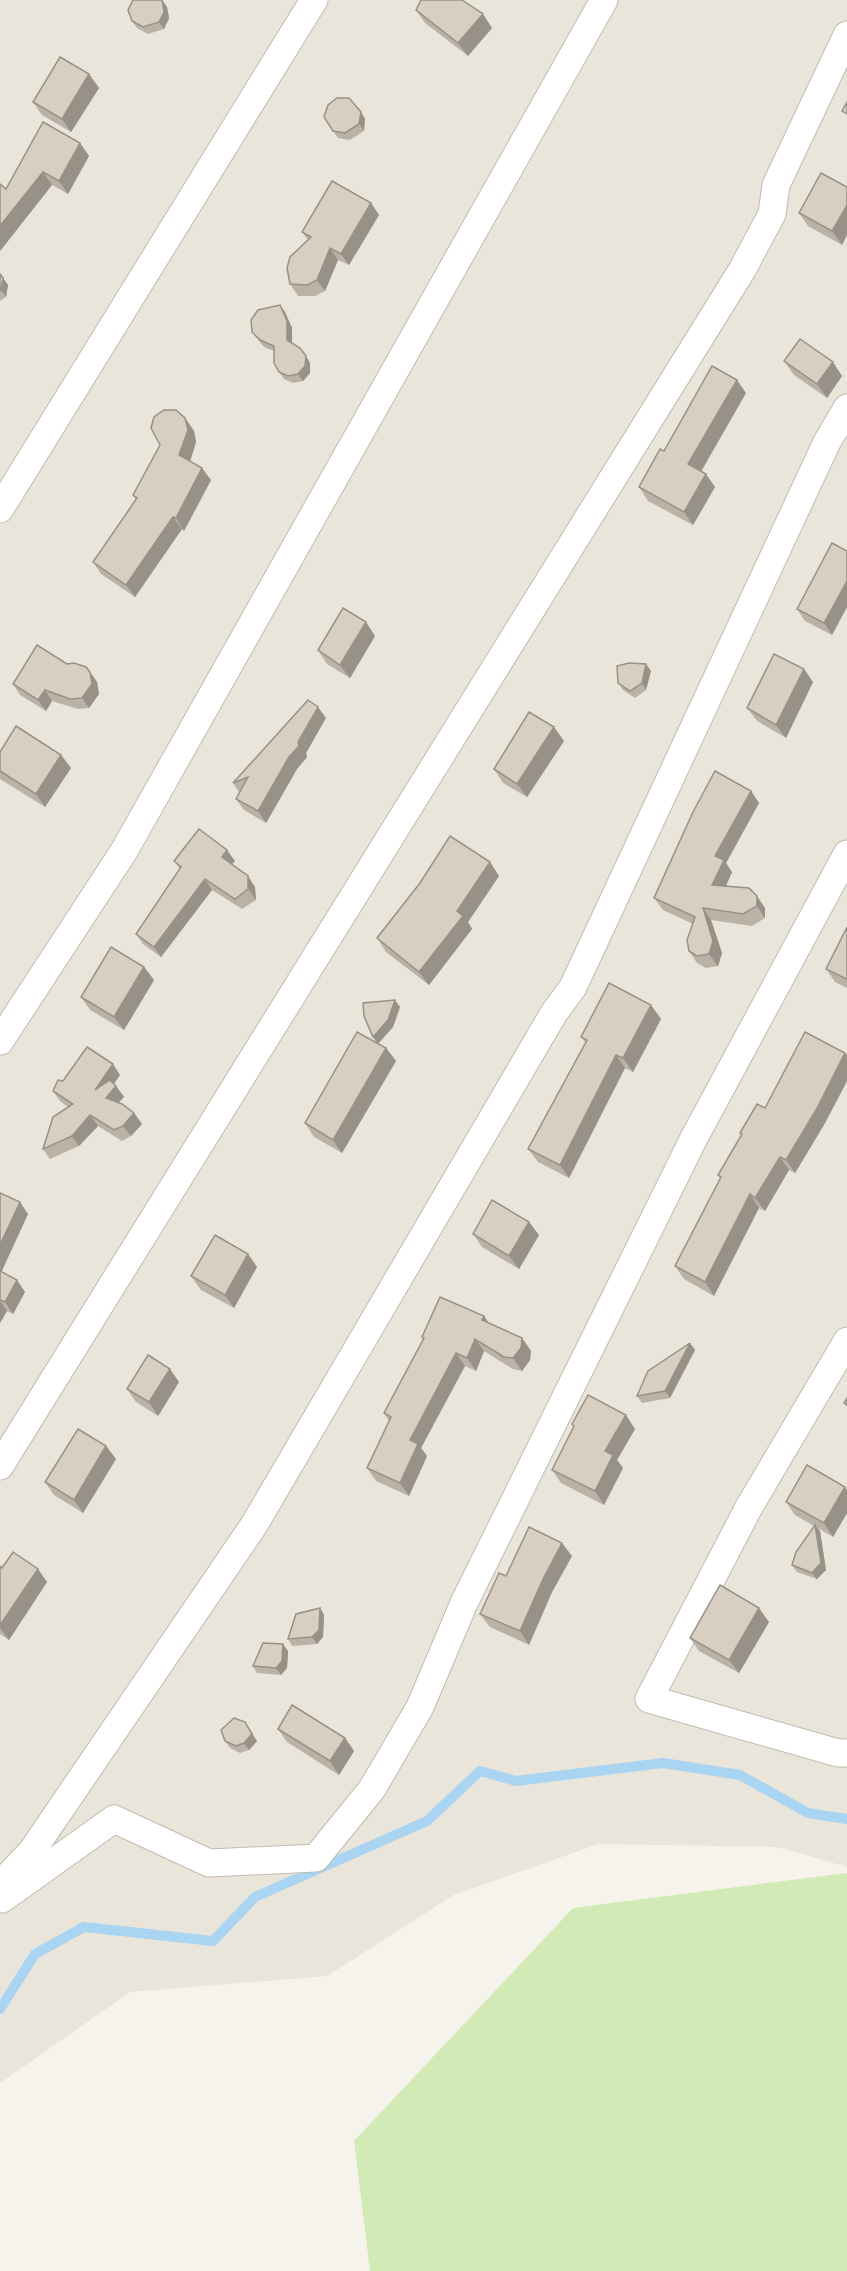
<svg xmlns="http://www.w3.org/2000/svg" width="847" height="2271" viewBox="0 0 847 2271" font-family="'Noto Sans',sans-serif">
<rect width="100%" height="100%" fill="#f6f3ec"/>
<path fill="#eae5da" d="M0 0H847V1867L777 1847 598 1844 454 1895 327 1976 130 1992 0 2083Z"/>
<path fill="#d2eab5" d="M847 1873V2271H370L354 2141 573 1908Z"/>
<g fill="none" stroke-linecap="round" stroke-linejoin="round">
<path stroke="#a9d4f2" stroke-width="10" d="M0 2009 35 1954 84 1927 213 1941 255 1897 427 1821 480 1771 516 1781 663 1763 740 1775 808 1813 847 1819"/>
<g stroke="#c2bbae" stroke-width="29">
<g id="street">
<path d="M0 509 314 0"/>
<path d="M0 1041 124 851 604 0"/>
<path d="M847 1341 749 1507 649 1699 838 1753H847"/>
<path d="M0 1466 742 270 772 214 776 185 847 35"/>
<path d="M0 1885 32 1851 254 1525 554 1013 573 987 827 442 847 408"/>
<path d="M2 1899 114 1819 209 1863 316 1858 372 1789 420 1707 464 1603 694 1138 847 854"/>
</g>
</g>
<use href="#street" stroke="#fff" stroke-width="27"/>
</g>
<g fill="#bab2a6">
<path d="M162 0 167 7 169 18 164 29 148 34 137 28 132 21Z"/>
<path d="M416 10 492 28 468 56 425 23Z"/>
<path d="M89 74 99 88 71 132 42 115 33 102Z"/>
<path d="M361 112 365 119 364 131 350 140 338 138 333 131Z"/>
<path d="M80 143 89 156 68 194 52 185 0 251 6 189Z"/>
<path d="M847 187V235L842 245 808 226 799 213Z"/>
<path d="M371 203 379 215 349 265 338 260 325 291 315 296H298L290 284 308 240 302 232Z"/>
<path d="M0 274 8 285 6 297 0 301Z"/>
<path d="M285 312 292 328V343L300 348 310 363V373L303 381 293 383 284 379 279 372 274 351 264 347 252 332Z"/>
<path d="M784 361 842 376 827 398 794 375Z"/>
<path d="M746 393 701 472 715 487 693 525 648 501 639 487 664 451Z"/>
<path d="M185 418 194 431 196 442 190 461 211 480 184 531 182 529 135 597 101 574 93 562 136 500 133 495Z"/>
<path d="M847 551V607L832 635 805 621 797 609Z"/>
<path d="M375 636 350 678 327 664 318 650Z"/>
<path d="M67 664 90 672 97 682 99 694 89 708 78 709 52 701 46 711 20 695 13 684Z"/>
<path d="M646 664 651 671 646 690 635 698 623 690 618 683Z"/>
<path d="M804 669 813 682 786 738 757 721 747 708Z"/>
<path d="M326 718 306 753 307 757 297 769 266 823 244 810 236 799 239 792 233 783Z"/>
<path d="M564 741 527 797 503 783 494 769Z"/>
<path d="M0 752 61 755 71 768 45 807 0 779Z"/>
<path d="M751 791 759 803 726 863 732 872 726 886 765 908V918L752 926 711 920 722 953 718 966 706 968 697 963 689 951 693 924 663 910 654 898Z"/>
<path d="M174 861H235L232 864 255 887 256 900 242 909 212 890 161 957 143 944 136 934 180 869Z"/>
<path d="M490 862 499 876 468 922 472 929 429 985 386 952 377 938Z"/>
<path d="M847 927V988L835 982 826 969Z"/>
<path d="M144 967 154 980 124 1030 90 1010 81 997Z"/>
<path d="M400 1007 393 1027 378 1043 386 1048 396 1061 342 1153 314 1137 305 1123 376 1042 373 1037Z"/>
<path d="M661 1019 633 1072 625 1068 569 1178 538 1162 528 1149 586 1043 581 1037Z"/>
<path d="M845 1053 847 1055V1081L825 1123 795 1173 789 1170 765 1211 759 1208 714 1296 684 1279 675 1266 720 1179 718 1175 742 1135 740 1133 765 1108Z"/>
<path d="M120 1075 114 1084 124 1097 118 1103 134 1113 142 1124 131 1136 122 1141 98 1126 79 1146 50 1159 43 1149 68 1107 60 1101 53 1091 63 1081Z"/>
<path d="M0 1193 28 1214 1 1272 25 1292 13 1314 7 1311 0 1323Z"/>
<path d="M473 1234 539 1235 519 1269 482 1247Z"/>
<path d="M248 1254 257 1267 234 1308 201 1290 191 1276Z"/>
<path d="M484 1316 489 1324 522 1338 531 1351 530 1360 522 1371 513 1369 484 1351 476 1371 465 1366 421 1448 427 1456 409 1496 376 1481 367 1468 389 1421 384 1413 423 1340 422 1337Z"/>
<path d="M695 1350 670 1398 642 1403 637 1396Z"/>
<path d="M179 1382 158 1416 136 1402 127 1389Z"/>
<path d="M572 1424 635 1429 617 1460 623 1468 604 1505 561 1483 552 1470 574 1427Z"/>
<path d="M106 1446 116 1459 83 1513 54 1495 45 1482Z"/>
<path d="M845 1487 847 1490V1513L833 1537 818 1528 820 1531 826 1570 817 1579 797 1572 792 1565 814 1526 795 1515 786 1502Z"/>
<path d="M572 1556 552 1592 529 1645 490 1627 480 1614 506 1576Z"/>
<path d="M0 1566 2 1568 47 1582 9 1640 0 1634Z"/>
<path d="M320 1608 324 1615 323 1637 317 1644 292 1646 288 1639Z"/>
<path d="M769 1622 739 1673 699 1651 690 1638Z"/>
<path d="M288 1651 287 1668 281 1675 257 1673 253 1666Z"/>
<path d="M278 1729 345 1738 354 1751 339 1775 287 1742Z"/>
<path d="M225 1741H257L249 1750 240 1753 230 1748Z"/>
</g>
<g fill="#979187">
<path d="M162 0 167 7 169 18 164 29 159 22Z"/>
<path d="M483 14 492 28 468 56 458 43Z"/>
<path d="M89 74 99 88 71 132 62 119Z"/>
<path d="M361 112 365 119 364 131 359 124Z"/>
<path d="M80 143 89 156 68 194 59 181Z"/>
<path d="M43 172 52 185 0 251V226Z"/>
<path d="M371 203 379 215 349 265 341 254Z"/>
<path d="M847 205V235L842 245 832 231Z"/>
<path d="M330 248 338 260 325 291 317 280Z"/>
<path d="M3 278 8 285 6 297 1 290Z"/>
<path d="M280 305 285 312 292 328V347L287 340Z"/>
<path d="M306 356 310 363V373L303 381 298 374Z"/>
<path d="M833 362 842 376 827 398 817 384Z"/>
<path d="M737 380 746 393 697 478 688 464Z"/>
<path d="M185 418 194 431 196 442 188 468 179 455Z"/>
<path d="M202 468 211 480 184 531 176 518Z"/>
<path d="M706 474 715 487 693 525 684 512Z"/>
<path d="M173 517 182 529 135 597 126 585Z"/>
<path d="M847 581V607L832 635 824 623Z"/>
<path d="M366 622 375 636 350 678 340 665Z"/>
<path d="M646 664 651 671 646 690 642 683Z"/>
<path d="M804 669 813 682 786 738 776 725Z"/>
<path d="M90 672 97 682 99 694 89 708 82 698Z"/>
<path d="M45 690 52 701 46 711 38 700Z"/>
<path d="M318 707 326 718 306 753 307 757 297 769 266 823 258 811Z"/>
<path d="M554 727 564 741 527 797 517 784Z"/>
<path d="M61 755 71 768 45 807 36 794Z"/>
<path d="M751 791 759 803 726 863 732 872 721 897 712 885 715 856Z"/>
<path d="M227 850 235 861 229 867 222 857Z"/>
<path d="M490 862 499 876 468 922 472 929 429 985 419 972 457 911Z"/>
<path d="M248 876 255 887 256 900 248 889Z"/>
<path d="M205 879 212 890 161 957 154 947Z"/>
<path d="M757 896 765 908V918L757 906Z"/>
<path d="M703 908 711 920 722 953 718 966 709 954Z"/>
<path d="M144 967 154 980 124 1030 114 1017Z"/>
<path d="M395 1000 400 1007 393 1027 378 1044 373 1037Z"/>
<path d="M651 1005 661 1019 633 1072 623 1058Z"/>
<path d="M386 1048 396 1061 342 1153 333 1140Z"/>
<path d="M845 1053 847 1055V1081L825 1123 795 1173 786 1160Z"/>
<path d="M616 1055 625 1068 569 1178 560 1165Z"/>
<path d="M113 1064 120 1075 102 1100 95 1090Z"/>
<path d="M116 1086 124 1097 113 1108 106 1098Z"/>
<path d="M134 1113 142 1124 131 1136 123 1126Z"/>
<path d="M90 1115 98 1126 79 1146 72 1136Z"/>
<path d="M780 1157 789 1170 765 1211 755 1198Z"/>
<path d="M750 1194 759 1208 714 1296 705 1282Z"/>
<path d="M20 1202 28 1214 0 1275V1245Z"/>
<path d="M529 1222 539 1235 519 1269 509 1256Z"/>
<path d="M248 1254 257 1267 234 1308 225 1295Z"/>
<path d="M17 1280 25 1292 13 1314 5 1302Z"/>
<path d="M0 1301 7 1311 0 1323Z"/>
<path d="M484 1316 493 1329 482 1320Z"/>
<path d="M522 1338 531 1351 530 1360 522 1371 513 1358Z"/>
<path d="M475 1339 484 1351 476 1371 467 1358Z"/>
<path d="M690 1343 695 1350 670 1398 665 1391Z"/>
<path d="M456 1353 465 1366 421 1448 427 1456 409 1496 400 1483 410 1440Z"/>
<path d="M170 1369 179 1382 158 1416 149 1402Z"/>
<path d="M626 1415 635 1429 617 1460 623 1468 604 1505 595 1491 605 1451Z"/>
<path d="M106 1446 116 1459 83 1513 74 1500Z"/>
<path d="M845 1487 847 1490V1513L833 1537 824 1523Z"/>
<path d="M815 1525 820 1531 826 1570 817 1579 812 1573Z"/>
<path d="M562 1543 572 1556 552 1592 529 1645 520 1631 543 1579Z"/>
<path d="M38 1569 47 1582 9 1640 0 1628V1625Z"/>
<path d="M320 1608 324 1615 323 1637 317 1644 312 1637Z"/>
<path d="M759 1608 769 1622 739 1673 729 1660Z"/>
<path d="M283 1644 288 1651 287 1668 281 1675 276 1668Z"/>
<path d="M245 1722 257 1741 249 1750 244 1743Z"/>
<path d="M345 1738 354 1751 339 1775 330 1761Z"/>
</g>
<g fill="#d8cfc1" stroke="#979187" stroke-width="1.5">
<path d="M133 0H162L164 12 159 22 143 27 132 21 128 10Z"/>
<path d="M421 0H462L483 14 458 43 416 10Z"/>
<path d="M60 57 89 74 62 119 33 102Z"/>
<path d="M337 98H349L361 112 359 124 345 133 333 131 324 117 328 105Z"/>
<path d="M847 102V114L842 111Z"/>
<path d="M43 122 80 143 59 181 43 172 0 226V184L6 189Z"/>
<path d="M821 173 847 187V205L832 231 799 213Z"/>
<path d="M332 181 371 203 341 254 330 248 317 280 307 285 290 284 287 268 290 257 311 237 302 232Z"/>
<path d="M0 274 3 278 1 290 0 291Z"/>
<path d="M280 305 287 321V340L300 348 306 356 305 366 298 374 288 376 279 372 274 363V346L260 340 252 332 251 320 258 310Z"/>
<path d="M800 339 833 362 817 384 784 361Z"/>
<path d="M712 366 737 380 688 464 706 474 684 512 639 487 660 449 664 451Z"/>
<path d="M164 410H176L185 418 188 430 179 455 202 468 176 518 173 517 126 585 93 562 137 498 133 495 160 445 151 428 154 417Z"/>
<path d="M832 543 847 551V581L824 623 797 609Z"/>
<path d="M343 608 366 622 340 665 318 650Z"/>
<path d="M37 645 67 664 74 663 86 667 90 672 92 684 82 698 70 699 45 690 38 700 13 684Z"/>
<path d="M774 654 804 669 776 725 747 708Z"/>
<path d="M629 663 646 664 642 683 630 691 618 683 617 666Z"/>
<path d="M308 700 318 707 298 742 299 746 289 757 258 811 236 799 248 777 233 783Z"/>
<path d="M529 712 554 727 517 784 494 769Z"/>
<path d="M16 726 61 755 36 794 0 771V752Z"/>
<path d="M715 771 751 791 715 856 724 860 712 885 749 888 757 896V906L743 914 703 908 713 941 709 954 697 956 689 951 687 940 695 917 654 898 693 812Z"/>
<path d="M199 829 227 850 222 857 248 876V889L235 899 205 879 154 947 136 934 181 867 174 861Z"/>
<path d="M450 836 490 862 457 911 463 916 419 972 377 938 420 883Z"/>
<path d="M847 927V979L826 969Z"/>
<path d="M111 947 144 967 114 1017 81 997Z"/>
<path d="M609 983 651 1005 623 1058 616 1055 560 1165 528 1149 587 1040 581 1037Z"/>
<path d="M395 1000 388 1020 373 1037 364 1016 363 1003Z"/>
<path d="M357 1032 386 1048 333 1140 305 1123Z"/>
<path d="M805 1032 845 1053 816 1110 786 1160 780 1157 755 1198 750 1194 705 1282 675 1266 721 1177 718 1175 742 1134 740 1133 757 1104 765 1108Z"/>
<path d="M87 1047 113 1064 95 1090 110 1080 116 1086 106 1098 122 1104 134 1113 123 1126 114 1130 90 1115 72 1136 43 1149 53 1117 73 1104 53 1091 58 1080 63 1081Z"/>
<path d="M0 1193 20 1202 0 1245Z"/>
<path d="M492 1200 529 1222 509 1256 473 1234Z"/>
<path d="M215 1235 248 1254 225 1295 191 1276Z"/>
<path d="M0 1271 17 1280 5 1302 0 1300Z"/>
<path d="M440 1297 484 1316 482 1320 522 1338 521 1348 513 1358 504 1357 475 1339 467 1358 456 1353 410 1440 418 1444 400 1483 367 1468 391 1417 384 1413 424 1338 422 1337Z"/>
<path d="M690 1343 665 1391 637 1396 648 1371Z"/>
<path d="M148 1355 170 1369 149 1402 127 1389Z"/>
<path d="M588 1395 626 1415 605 1451 613 1455 595 1491 552 1470 574 1426 572 1424Z"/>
<path d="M847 1398V1405L844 1403Z"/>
<path d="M78 1429 106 1446 74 1500 45 1482Z"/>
<path d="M807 1465 845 1487 824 1523 786 1502Z"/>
<path d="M815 1525 821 1563 812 1573 792 1565 796 1552Z"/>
<path d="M529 1527 562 1543 543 1579 520 1631 480 1614 499 1573 506 1576Z"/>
<path d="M13 1552 38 1569 0 1625V1566L2 1568Z"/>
<path d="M720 1585 759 1608 729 1660 690 1638Z"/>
<path d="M320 1608 319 1630 312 1637 288 1639 296 1614Z"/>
<path d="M263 1643 283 1644 282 1661 276 1668 253 1666Z"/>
<path d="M292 1705 345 1738 330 1761 278 1729Z"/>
<path d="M234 1718 245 1722 252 1734 244 1743 236 1746 225 1741 221 1730Z"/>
</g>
</svg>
